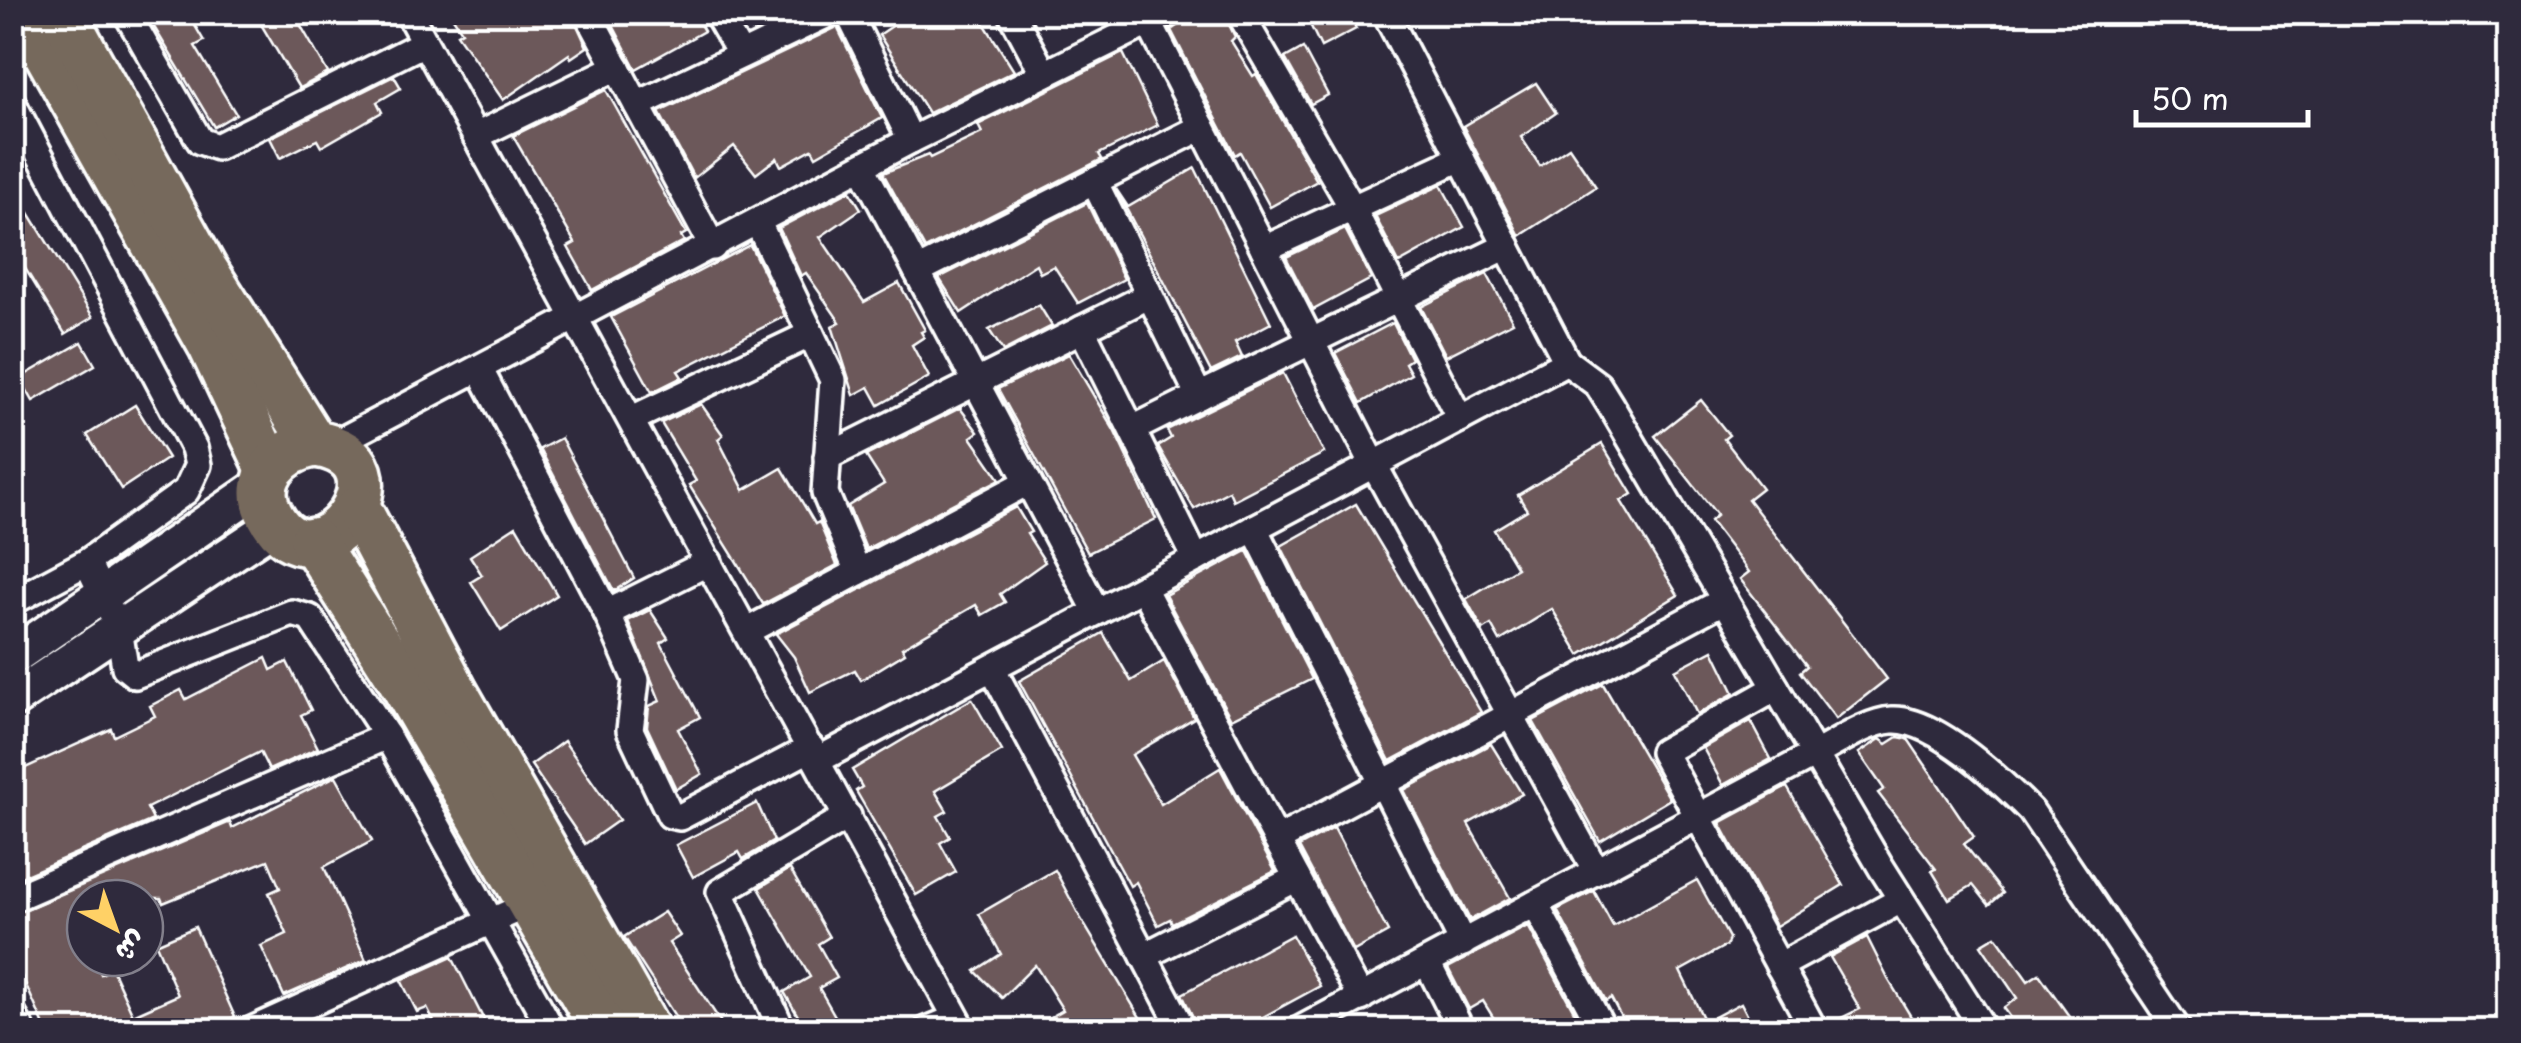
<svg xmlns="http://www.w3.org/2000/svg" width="2521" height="1043" viewBox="0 0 2521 1043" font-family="'Playpen Sans','Playpen Sans Arabic',sans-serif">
<rect width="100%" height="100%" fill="#2f2a3d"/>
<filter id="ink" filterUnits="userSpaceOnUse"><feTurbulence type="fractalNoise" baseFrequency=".01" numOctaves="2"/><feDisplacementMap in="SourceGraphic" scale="20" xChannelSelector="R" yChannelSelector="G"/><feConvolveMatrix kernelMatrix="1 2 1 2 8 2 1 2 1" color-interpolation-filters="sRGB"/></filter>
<g filter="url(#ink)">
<g fill="#6c585a" stroke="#fff" stroke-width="2.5">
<path d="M167 12H187L204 41 195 46 236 114 214 127 151 22Z"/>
<path d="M274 12H293L328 73 299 88 259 21Z"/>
<path d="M449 12H571L587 47 571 58 569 54 503 100 457 34 462 31Z"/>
<path d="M606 12H693L704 31 636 69Z"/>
<path d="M913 12H977L1014 71 928 113 879 35Z"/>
<path d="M1186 12H1223L1235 37 1231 41 1253 76 1256 74 1317 181 1270 207 1240 152 1235 155 1171 30 1183 22Z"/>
<path d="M1304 12H1348L1356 29 1321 47Z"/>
<path d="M837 27 882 118 816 156 812 149 781 166 777 158 756 174 734 146 694 178 659 112Z"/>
<path d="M1303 48 1328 95 1311 104 1285 58Z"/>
<path d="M1123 53 1158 125 1099 154 1102 159 925 249 883 173 928 155 930 158 982 133 978 125Z"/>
<path d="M394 76 401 88 377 102 382 112 321 147 317 140 280 158 270 138Z"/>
<path d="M1536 83 1556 113 1521 137 1540 166 1569 147 1596 187 1520 236 1463 126Z"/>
<path d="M606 90 686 233 681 236 684 241 592 290 568 247 575 243 513 136Z"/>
<path d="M1195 168 1271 323 1235 342 1242 357 1211 372 1116 189 1128 207Z"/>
<path d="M12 185 93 317 65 334 12 247Z"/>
<path d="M1441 185 1464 227 1399 263 1375 216Z"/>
<path d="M850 191 861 209 820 237 864 302 899 283 925 330 921 332 924 337 912 345 929 377 879 405 869 387 854 395 832 326 840 322 806 273 801 276 779 228Z"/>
<path d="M1087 203 1124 279 1078 303 1054 266 1040 273 1036 264 961 313 939 278Z"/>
<path d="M1345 229 1371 279 1313 310 1286 257Z"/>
<path d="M750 245 785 316 678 371 682 377 652 392 611 317Z"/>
<path d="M1487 274 1513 322 1446 356 1421 307Z"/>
<path d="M1039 305 1052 326 1003 351 989 330Z"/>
<path d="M1393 323 1411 359 1405 363 1411 374 1361 403 1335 353Z"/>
<path d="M82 342 95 365 33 401 20 378Z"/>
<path d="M1069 354 1114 430 1156 519 1088 553 998 389Z"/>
<path d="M1283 373 1324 453 1233 500 1229 491 1194 509 1158 446 1171 438 1167 430Z"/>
<path d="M1701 400 1729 435 1724 439 1762 488 1748 499 1887 679 1836 719 1800 672 1807 666 1740 579 1749 572 1710 521 1717 515 1655 436Z"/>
<path d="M701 404 723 435 718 439 744 490 782 468 815 524 819 522 837 565 763 604 689 485 696 481 661 423Z"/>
<path d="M135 405 168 458 121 489 87 435Z"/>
<path d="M960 408 978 432 971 437 1000 479 866 549 848 506 884 484 866 456Z"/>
<path d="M561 438 634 578 614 591 540 449Z"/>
<path d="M1602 444 1632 494 1621 501 1678 595 1580 655 1552 609 1500 641 1491 625 1483 630 1466 599 1517 568 1494 530 1527 510 1518 495Z"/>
<path d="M1356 504 1481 712 1390 761 1281 546Z"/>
<path d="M1016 507 1031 532 1027 534 1045 562 1000 594 1005 602 982 615 976 605 902 648 905 653 861 680 855 670 810 692 794 657 776 634Z"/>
<path d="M516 526 557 595 501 631 471 582 482 575 470 556Z"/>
<path d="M1247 551 1312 679 1231 719 1165 595Z"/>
<path d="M650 610 668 638 661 643 700 717 678 729 702 774 676 789 647 727 649 706 660 701 628 621Z"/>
<path d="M1103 633 1131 681 1164 661 1194 718 1132 755 1161 804 1220 768 1275 871 1172 923 1170 919 1158 925 1136 882 1130 886 1019 681Z"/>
<path d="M1713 650 1734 693 1697 714 1675 670Z"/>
<path d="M266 658 271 670 287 662 311 710 301 715 318 748 269 770 260 752 147 808 153 820 12 881V774L111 729 114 736 155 716 150 706 181 690 186 699Z"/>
<path d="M1603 684 1670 799 1600 841 1533 721Z"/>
<path d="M972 699 1002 751 935 791 947 811 938 816 950 837 940 843 956 872 916 895 856 791 862 787 852 770Z"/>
<path d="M1751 721 1771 759 1723 785 1703 748Z"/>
<path d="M1898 737 1908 739 1974 837 1964 844 2003 893 1989 905 1973 885 1949 899 1932 871 1936 869 1878 793 1884 789 1859 753 1880 739 1887 744Z"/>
<path d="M564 741 619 820 585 844 531 765Z"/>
<path d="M1491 744 1522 794 1468 824 1510 898 1470 920 1404 790Z"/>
<path d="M336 776 372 841 324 867 366 960 284 996 261 946 287 934 269 893 280 888 268 860 163 903 161 898H85V958H95L101 974 112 969 133 1015 178 995 156 944 195 927 235 1017 204 1030H46L22 976 12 980V915L230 822 232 828Z"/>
<path d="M1787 787 1843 885 1776 926 1720 823Z"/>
<path d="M757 803 774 841 743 859 739 852 693 877 676 845Z"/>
<path d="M1334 828 1388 932 1354 951 1299 847Z"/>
<path d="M790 869 829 937 818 944 837 978 819 988 843 1030H806L784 992 810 977 759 888Z"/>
<path d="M1055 870 1081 919 1144 1024 1131 1030H1028L1063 1010 1035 965 1002 998 975 971 1001 954 979 914Z"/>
<path d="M1697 880 1729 938 1727 945 1680 971 1705 1022 1688 1030H1628L1611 998 1606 1001 1557 910 1594 891 1613 926Z"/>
<path d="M664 912 680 936 669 943 726 1030H684L624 937Z"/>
<path d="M1528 926 1577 1017 1583 1030H1501L1483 1001 1469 1009 1448 968Z"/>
<path d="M1292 935 1320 986 1239 1030H1199L1182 994Z"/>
<path d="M1996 936 2028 981 2039 974 2079 1030H2019L2003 1008 2017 998 1981 945Z"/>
<path d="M1867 937 1888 979 1919 1030H1830L1829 1024 1860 1009 1830 957Z"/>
<path d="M452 957 489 1030H438L427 1008 417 1012 401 980Z"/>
<path d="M1741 1003 1755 1030H1690Z"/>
</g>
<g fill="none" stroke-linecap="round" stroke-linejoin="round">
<g stroke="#fff" stroke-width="32">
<g id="street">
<path d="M126 12 200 141 217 147 424 43"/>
<path d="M408 12 963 1030"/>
<path d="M587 12 713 247"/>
<path d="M716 12 741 55"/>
<path d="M848 12 911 140"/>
<path d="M1011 12 1044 74"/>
<path d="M1239 12 1353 209 1460 419"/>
<path d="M1385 12 1567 362"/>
<path d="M1149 23 1374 465 1596 871"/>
<path d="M12 102 194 448 198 465 186 491 87 562 119 629 125 667 135 675 292 613 310 618 387 736 552 1030"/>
<path d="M637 105 832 12"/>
<path d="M476 136 617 67"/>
<path d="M862 167 1097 612"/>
<path d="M1094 181 1199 396 1507 246"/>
<path d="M758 223 833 380 825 493 858 572"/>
<path d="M1264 249 1461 158"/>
<path d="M917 271 1202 127"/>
<path d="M1082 329 1196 559"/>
<path d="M480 370 607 613 636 680 630 730 670 815 680 817 811 748"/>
<path d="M632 419 811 334"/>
<path d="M1133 429 1199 396"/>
<path d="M329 447 911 140 1170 12"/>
<path d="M827 457 1148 296"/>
<path d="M1254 528 1463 943"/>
<path d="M1143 588 1361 998"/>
<path d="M12 602 87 562"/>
<path d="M607 613 709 562"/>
<path d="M747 631 1028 482"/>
<path d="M992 668 1183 1030"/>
<path d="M1776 688 1663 752 1814 1030"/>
<path d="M818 760 1567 362 1598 385 1611 406 1881 867 1984 1030"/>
<path d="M1277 840 1725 600"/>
<path d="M12 899 387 736"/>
<path d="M1535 904 1603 1030"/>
<path d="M1144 956 1297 878"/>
<path d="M1427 962 1461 1030"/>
<path d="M1779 966 1901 900"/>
<path d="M12 1013 22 1030"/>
<path d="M252 1030 529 904"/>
<path d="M782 1030 720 892 848 816"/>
<path d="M927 1030 956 1018"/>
<path d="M1299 1030 1815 754C1837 743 1866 722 1892 720 1934 717 2003 783 2031 811L2178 1030"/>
</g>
</g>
<g stroke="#fff" stroke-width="42">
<g id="secondary">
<path d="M12 657 265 483"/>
<path d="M12 700 276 524"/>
</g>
</g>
<g stroke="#fff" stroke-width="52">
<g id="highway">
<path d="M24 12 211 345 270 470"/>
<path d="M62 12 204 269 314 444C421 457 316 601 270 515 251 479 280 450 314 444"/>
<path d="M358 509 455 693 647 1030"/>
<path d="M313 541 398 675 604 1030"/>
</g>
</g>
<use href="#street" stroke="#2f2a3d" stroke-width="25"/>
<use href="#secondary" stroke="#2f2a3d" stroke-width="35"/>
<use href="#highway" stroke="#76695c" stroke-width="45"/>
</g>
</g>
<rect width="2521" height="1043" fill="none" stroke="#2f2a3d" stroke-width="50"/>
<rect x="25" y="25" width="2471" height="993" fill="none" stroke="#fff" stroke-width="4" filter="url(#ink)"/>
<g transform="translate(115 928) rotate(139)"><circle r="48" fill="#2f2a3d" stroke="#827f8b" stroke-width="2.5"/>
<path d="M0-8L18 38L0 25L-18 38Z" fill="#ffd166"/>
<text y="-15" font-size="28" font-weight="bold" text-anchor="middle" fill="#ffffff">ش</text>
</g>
<path d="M2136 110v15h172v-15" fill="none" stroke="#ffffff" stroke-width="5"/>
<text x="2151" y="110" font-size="30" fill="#ffffff" stroke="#2f2a3d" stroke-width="8" paint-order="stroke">50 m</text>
</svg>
